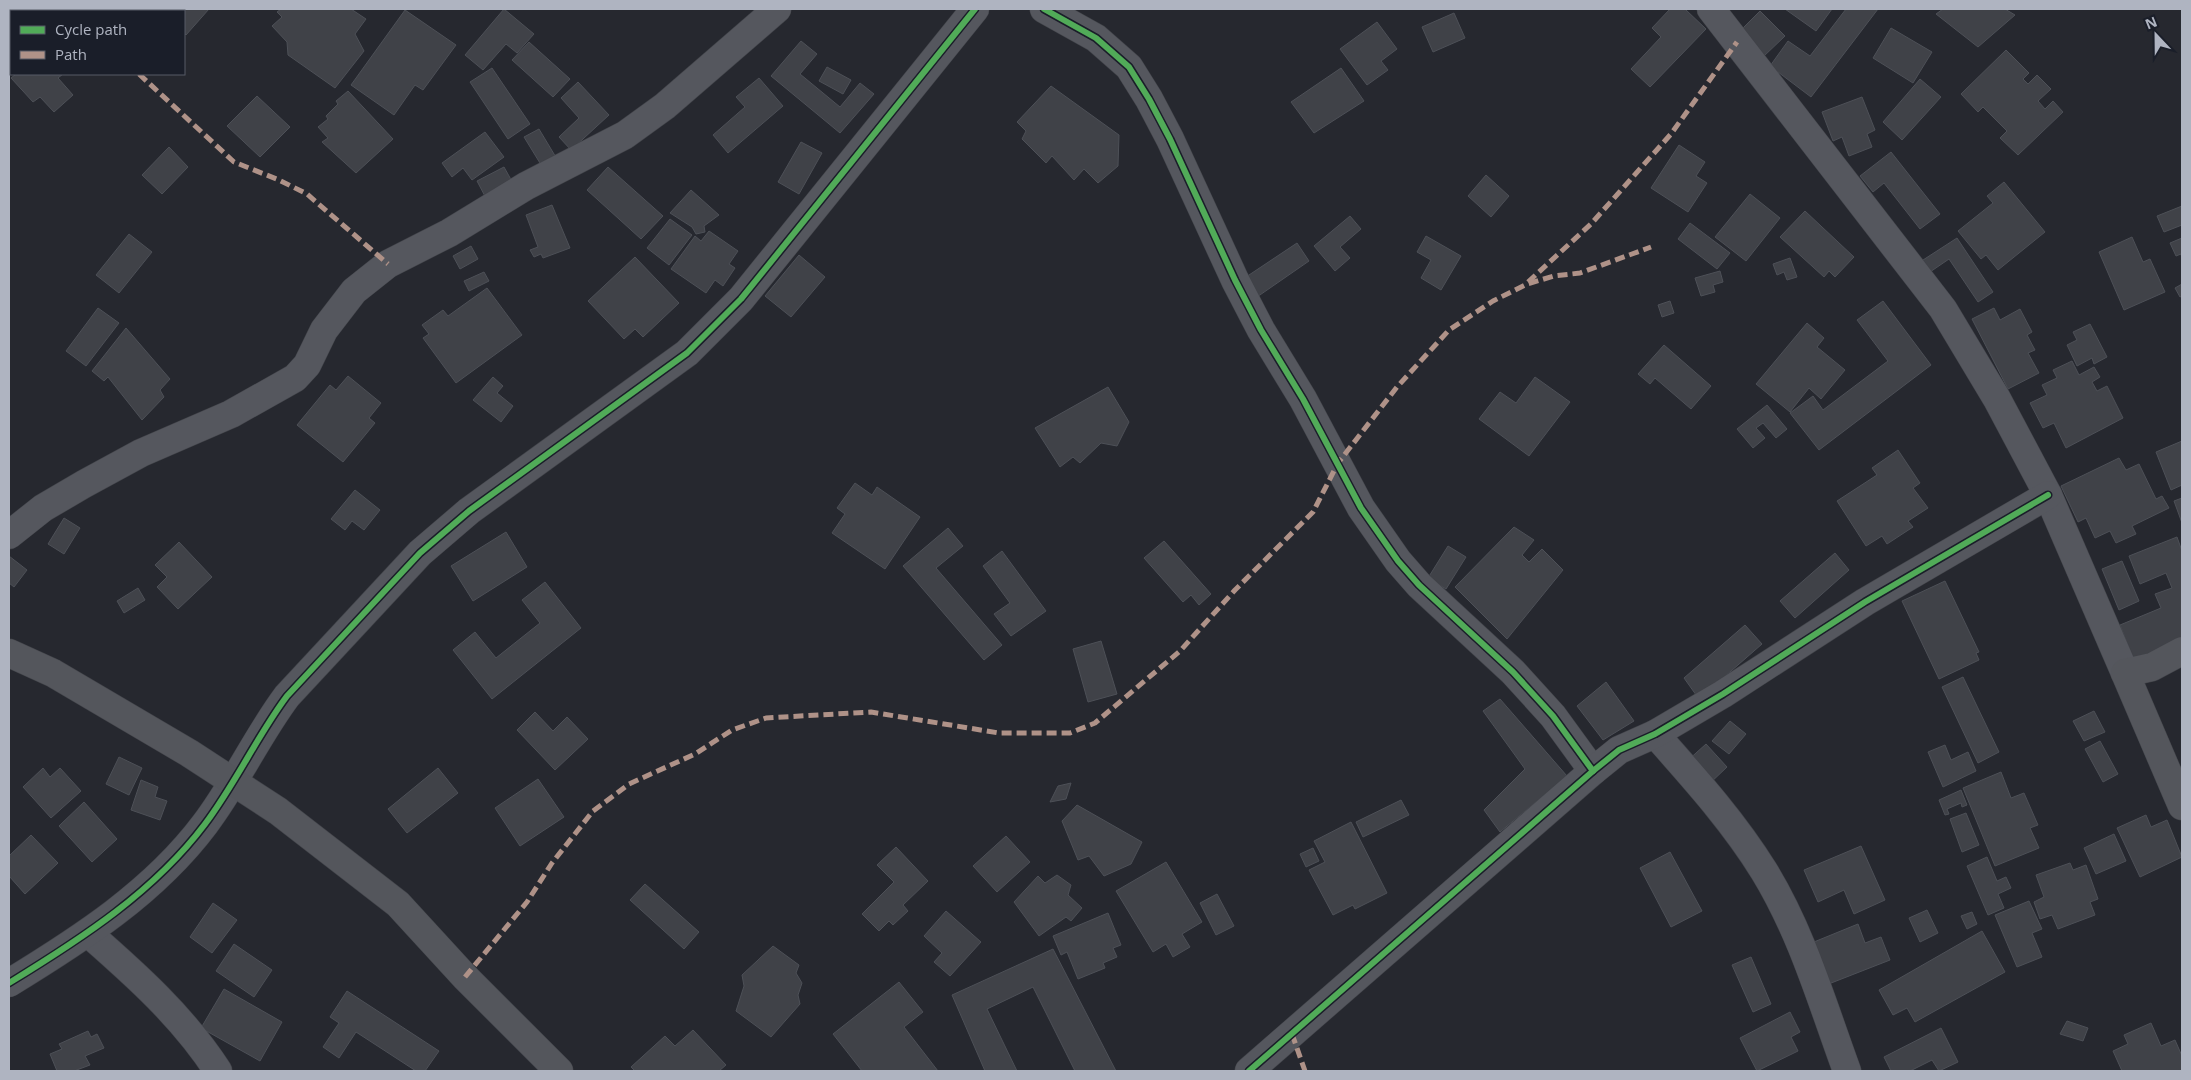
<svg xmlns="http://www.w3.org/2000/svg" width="2191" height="1080" viewBox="0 0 2191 1080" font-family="'Open Sans',sans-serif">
<rect width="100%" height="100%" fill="#26282f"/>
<g fill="#404248" stroke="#4d5057">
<path d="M140 9H156L154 11H143Z"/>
<path d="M156 9H209L186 35 184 33V11H159Z"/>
<path d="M281 9H351L366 19 355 34 364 51 335 88 288 55 287 42 272 26 282 17 277 12Z"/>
<path d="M504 9 534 34 517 53 506 44 483 70 465 55Z"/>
<path d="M1670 9H1685L1706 29 1650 87 1631 69 1661 37 1652 28Z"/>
<path d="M1785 9H1832L1816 31Z"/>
<path d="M1846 9H1878L1811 97 1770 66 1788 41 1810 56Z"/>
<path d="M1943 9H2005L2015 15 1978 47 1936 14Z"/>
<path d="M405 10 456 45 423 90 415 85 394 115 351 85Z"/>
<path d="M1760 11 1785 36 1763 57 1738 33Z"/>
<path d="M1454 13 1465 38 1433 52 1422 27Z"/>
<path d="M1377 22 1397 49 1381 61 1388 70 1367 85 1340 49Z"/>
<path d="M1891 28 1932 52 1913 83 1873 58Z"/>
<path d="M801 41 817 54 800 74 840 107 860 83 874 94 840 133 771 76Z"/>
<path d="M529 42 570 79 553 97 512 60Z"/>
<path d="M2006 50 2029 73 2023 79 2028 84 2037 75 2051 89 2038 101 2045 109 2053 101 2063 112 2018 155 2000 138 2007 131 1983 107 1978 112 1961 94Z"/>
<path d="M827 67 851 80 843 94 819 81Z"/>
<path d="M492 68 530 124 508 139 470 82Z"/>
<path d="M1341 68 1364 101 1314 133 1291 102Z"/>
<path d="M16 74H63L58 78 73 95 54 112 40 97 33 102 11 78Z"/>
<path d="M759 78 783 106 728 153 713 135 745 107 736 97Z"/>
<path d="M1920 79 1941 97 1902 140 1883 122Z"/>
<path d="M578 82 609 115 571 150 559 137 579 118 561 98Z"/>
<path d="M1051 86 1119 135 1118 166 1098 183 1084 169 1074 180 1052 156 1046 163 1022 139 1026 131 1017 122Z"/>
<path d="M348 91 393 139 356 173 322 142 328 138 318 127 328 119 326 116 338 104 336 101Z"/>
<path d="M257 96 290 127 260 157 227 126Z"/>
<path d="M1862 97 1875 130 1867 134 1872 147 1849 156 1842 137 1833 141 1822 112Z"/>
<path d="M539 129 557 159 543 168 524 137Z"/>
<path d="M485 132 504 157 472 180 463 168 452 177 442 163Z"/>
<path d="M801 142 822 153 799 194 778 182Z"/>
<path d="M1679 145 1705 162 1696 176 1707 183 1688 212 1651 188Z"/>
<path d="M169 147 188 167 162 194 142 175Z"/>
<path d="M1891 152 1940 214 1920 229 1884 183 1873 192 1860 176Z"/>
<path d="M504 167 514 185 487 200 477 181Z"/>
<path d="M608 167 663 216 641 239 587 190Z"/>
<path d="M1486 175 1509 196 1491 217 1468 196Z"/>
<path d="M2004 182 2045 232 1998 270 1986 255 1981 259 1958 231 1993 203 1987 196Z"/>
<path d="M691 190 719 215 704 226 705 232 696 234 692 227 670 213Z"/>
<path d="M1750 194 1780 218 1746 261 1715 237Z"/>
<path d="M552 205 570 248 543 258 541 254 534 257 530 250 538 247 526 215Z"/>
<path d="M2182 206V225L2164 232 2157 216Z"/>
<path d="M1805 211 1854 257 1835 277 1829 271 1824 277 1780 237Z"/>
<path d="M1350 216 1361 229 1340 247 1350 258 1335 271 1314 246Z"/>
<path d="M670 219 692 235 669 265 647 248Z"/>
<path d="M1690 223 1730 253 1717 269 1678 239Z"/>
<path d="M709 231 738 251 729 264 735 268 723 286 715 280 706 293 671 269 695 236 701 241Z"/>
<path d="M129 234 152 252 119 293 96 275Z"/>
<path d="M1426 236 1461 256 1441 290 1421 278 1431 260 1417 252Z"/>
<path d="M2132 237 2143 262 2150 259 2165 292 2124 310 2099 252Z"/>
<path d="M1957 238 1993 292 1978 302 1949 259 1930 272 1923 260Z"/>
<path d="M2182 238V258L2181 254 2176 256 2170 243Z"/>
<path d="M1297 243 1309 261 1257 297 1243 279Z"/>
<path d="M471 246 478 259 460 269 453 256Z"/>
<path d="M799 255 825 277 791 317 765 296Z"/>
<path d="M635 257 679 303 643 337 635 329 624 339 588 301Z"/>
<path d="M1790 258 1797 277 1787 280 1784 272 1777 275 1773 264Z"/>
<path d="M1720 271 1723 282 1713 285 1715 292 1701 296 1695 278Z"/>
<path d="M484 272 489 281 469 291 464 281Z"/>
<path d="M2182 284V296L2180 297 2175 288Z"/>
<path d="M487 288 522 335 456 383 423 338 429 334 422 325 443 310 448 316Z"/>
<path d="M1670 301 1674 313 1662 317 1658 305Z"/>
<path d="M1883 301 1931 365 1819 450 1790 413 1813 396 1823 410 1888 361 1857 320Z"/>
<path d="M98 308 119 323 86 366 66 351Z"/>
<path d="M1994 308 2000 320 2020 309 2032 332 2027 335 2035 350 2028 353 2039 373 2008 389 1972 319Z"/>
<path d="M1807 323 1824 338 1817 347 1845 370 1821 399 1809 388 1790 412 1756 384Z"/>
<path d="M2090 324 2107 357 2094 364 2092 358 2077 366 2067 345 2077 340 2073 332Z"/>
<path d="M126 328 170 379 160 390 164 397 142 420 108 377 104 381 92 371Z"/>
<path d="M1664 345 1711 386 1691 409 1655 378 1650 384 1638 374Z"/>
<path d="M2072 361 2079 375 2094 367 2100 377 2092 382 2097 391 2107 386 2123 418 2066 448 2054 423 2043 428 2030 403 2047 395 2042 385 2057 378 2053 370Z"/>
<path d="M348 376 381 403 369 418 375 423 343 462 297 425 330 385 336 390Z"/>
<path d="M493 377 503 386 497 393 513 406 501 422 473 400Z"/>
<path d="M1535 377 1570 402 1529 456 1479 419 1500 392 1516 403Z"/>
<path d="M1108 387 1129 422 1117 446 1101 443 1080 463 1073 457 1060 467 1035 428Z"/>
<path d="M1767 405 1787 429 1776 438 1763 423 1756 428 1765 438 1753 448 1737 429Z"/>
<path d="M2182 441V485L2171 490 2156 452Z"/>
<path d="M1898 450 1920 483 1913 488 1928 508 1908 521 1913 527 1887 544 1882 536 1866 546 1837 501 1877 475 1872 468Z"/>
<path d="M2119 458 2126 470 2139 464 2156 499 2162 496 2169 508 2132 526 2136 534 2116 543 2110 531 2095 538 2086 518 2078 522 2061 486Z"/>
<path d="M855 483 872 495 877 487 920 517 885 569 832 533 845 514 837 508Z"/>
<path d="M355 490 380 510 364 530 352 521 345 530 331 519Z"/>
<path d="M2182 498V523L2174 501Z"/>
<path d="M64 518 80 528 64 554 48 544Z"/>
<path d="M1514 527 1534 540 1522 555 1529 562 1542 549 1563 570 1507 639 1455 587Z"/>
<path d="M948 528 963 546 936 568 1002 645 984 660 903 566Z"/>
<path d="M506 532 527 567 473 601 451 566Z"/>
<path d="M2177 537 2182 551V644L2135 663 2120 625 2161 608 2155 594 2172 588 2166 573 2140 584 2129 556Z"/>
<path d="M1164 541 1211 594 1199 605 1191 595 1183 602 1144 558Z"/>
<path d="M179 542 212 577 178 609 157 587 167 577 155 565Z"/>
<path d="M1448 546 1466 557 1446 589 1428 578Z"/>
<path d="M1002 551 1046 611 1011 636 994 614 1010 603 983 566Z"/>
<path d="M1835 553 1849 570 1795 618 1780 601Z"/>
<path d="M9 556 27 570 14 587 9 583Z"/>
<path d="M2122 561 2139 601 2119 610 2102 569Z"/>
<path d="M1945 581 1979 652 1976 653 1979 660 1939 679 1902 601Z"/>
<path d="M545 582 581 628 492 699 453 650 475 632 496 658 540 623 522 600Z"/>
<path d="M138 588 145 600 124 613 117 601Z"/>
<path d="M1745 625 1762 644 1699 699 1684 678Z"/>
<path d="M1101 641 1117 694 1088 702 1073 649Z"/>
<path d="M1963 677 1999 752 1978 763 1942 687Z"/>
<path d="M1606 682 1634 721 1603 740 1577 706Z"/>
<path d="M1500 699 1567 776 1500 832 1484 810 1525 769 1483 711Z"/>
<path d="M2094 711 2105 732 2084 741 2073 721Z"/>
<path d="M535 712 553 731 567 717 588 739 555 770 517 730Z"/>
<path d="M1730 721 1746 734 1729 754 1712 741Z"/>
<path d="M2100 741 2118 774 2103 782 2085 749Z"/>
<path d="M1706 744 1727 767 1707 786 1686 762Z"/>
<path d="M1945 745 1951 760 1968 752 1976 771 1943 787 1928 752Z"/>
<path d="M119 757 142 768 129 795 106 784Z"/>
<path d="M43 768 50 777 60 768 81 791 51 818 23 787Z"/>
<path d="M438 768 458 793 407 833 388 809Z"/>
<path d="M2001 772 2011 798 2024 793 2038 825 2030 828 2039 848 1995 866 1963 788Z"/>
<path d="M538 779 564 817 520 846 495 808Z"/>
<path d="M141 780 158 787 155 797 167 801 160 820 131 810Z"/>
<path d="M1071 783 1066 799 1050 802 1058 786Z"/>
<path d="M1961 790 1967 805 1962 807 1961 803 1947 809 1949 814 1945 815 1939 800Z"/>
<path d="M1401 800 1409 815 1363 837 1356 822Z"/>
<path d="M84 802 117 839 92 862 59 826Z"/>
<path d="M1077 805 1142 842 1131 864 1104 876 1089 856 1078 860 1062 821Z"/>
<path d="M1966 813 1979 845 1962 852 1950 819Z"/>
<path d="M2146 815 2151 827 2167 820 2182 857 2140 877 2117 828Z"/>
<path d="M1351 822 1387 893 1355 909 1353 905 1333 915 1309 870 1325 862 1314 841Z"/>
<path d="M2114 834 2126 861 2096 874 2084 848Z"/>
<path d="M31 835 58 863 25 894 9 876V856Z"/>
<path d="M1006 836 1030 862 997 892 973 866Z"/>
<path d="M1861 846 1885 900 1854 914 1844 890 1818 902 1804 870Z"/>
<path d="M896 847 928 881 903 905 908 911 893 925 889 921 879 931 862 914 894 882 877 865Z"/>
<path d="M1313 848 1319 861 1306 867 1300 854Z"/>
<path d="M1670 852 1702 911 1671 927 1640 868Z"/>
<path d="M1987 857 1997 881 2006 877 2011 888 1998 894 2004 908 1988 915 1967 866Z"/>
<path d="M1166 862 1202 922 1182 934 1190 947 1173 957 1166 944 1153 952 1116 891Z"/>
<path d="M2070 863 2073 870 2086 865 2098 899 2090 902 2095 915 2058 929 2052 915 2040 919 2034 902 2044 897 2036 875Z"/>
<path d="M1057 875 1071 885 1068 895 1082 908 1071 921 1066 917 1039 936 1014 902 1038 876 1045 883Z"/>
<path d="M645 884 699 932 684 949 630 900Z"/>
<path d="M1217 894 1234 926 1216 935 1200 903Z"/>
<path d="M2029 901 2042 929 2032 933 2042 957 2017 967 1995 915Z"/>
<path d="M213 903 237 920 212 953 190 937Z"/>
<path d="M1927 910 1938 933 1920 942 1909 918Z"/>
<path d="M946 911 981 942 950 976 934 962 942 953 924 936Z"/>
<path d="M1972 912 1977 924 1967 929 1961 916Z"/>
<path d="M1108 913 1121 945 1113 948 1117 957 1103 963 1105 968 1078 979 1067 952 1061 955 1053 936Z"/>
<path d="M1858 924 1865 943 1881 937 1890 960 1826 985 1809 944Z"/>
<path d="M1982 931 2005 972 1915 1022 1907 1008 1893 1015 1879 990Z"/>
<path d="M234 944 272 970 254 997 216 971Z"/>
<path d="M773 946 799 965 796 973 802 983 798 995 800 1004 771 1037 736 1011 744 986 742 975Z"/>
<path d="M1053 949 1116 1071H1075L1033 987 987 1009 1017 1071H985L952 995Z"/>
<path d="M1751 957 1771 1004 1753 1012 1732 965Z"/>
<path d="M899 982 923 1012 904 1027 938 1071H862L833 1034Z"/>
<path d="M224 989 282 1022 260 1061 201 1028Z"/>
<path d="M347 991 439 1051 425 1071H416L356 1032 339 1058 323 1047 339 1023 330 1017Z"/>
<path d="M1790 1012 1800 1032 1791 1037 1798 1051 1757 1071 1740 1038Z"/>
<path d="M2067 1021 2088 1028 2083 1041 2060 1034Z"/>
<path d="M2151 1023 2161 1046 2175 1040 2182 1056V1071H2122L2113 1051 2128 1044 2124 1035Z"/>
<path d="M1941 1028 1958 1062 1939 1071 1932 1060 1910 1071H1891L1884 1057Z"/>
<path d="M693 1030 726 1065 719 1071H635L631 1067 665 1036 675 1046Z"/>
<path d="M88 1031 91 1037 97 1034 104 1048 85 1056 90 1065 74 1071H57L50 1054 62 1049 59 1044Z"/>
</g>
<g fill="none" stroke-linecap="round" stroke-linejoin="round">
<g stroke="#414349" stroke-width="29">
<g id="street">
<path d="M1044 9 1096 38 1129 67 1149 99 1170 139 1235 280 1261 330 1303 399 1361 508 1398 561 1419 585 1513 672 1553 716 1593 771"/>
<path d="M1711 9 1943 309 1997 399 2048 495 2125 673"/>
<path d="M9 535 43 508 84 484 141 453 231 414 295 378 307 365 324 330 354 291 388 264 449 233 526 186 625 135 665 106 777 9"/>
<path d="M1655 734C1694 778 1733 821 1764 871 1802 933 1822 1003 1847 1071"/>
<path d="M88 933C136 975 183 1017 218 1071"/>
<path d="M9 983C81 939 154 892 205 824 236 783 257 736 287 696L420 553 469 511 687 353 741 299 975 9"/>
<path d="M1249 1071 1593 771 1619 750 1655 734 1723 694 1865 602 2048 495"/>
</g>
</g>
<g stroke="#414349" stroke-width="29">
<g id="secondary">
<path d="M2182 651 2152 667 2125 673 2182 806"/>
<path d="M9 653 53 673 189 753 278 811 398 904 465 977 559 1071"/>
</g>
</g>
<use href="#street" stroke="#55575e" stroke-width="28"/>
<use href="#secondary" stroke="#54565c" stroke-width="28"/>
<g stroke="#af9288" stroke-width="5" stroke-dasharray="10 5" stroke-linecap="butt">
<path d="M54 9 58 11"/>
<path d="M139 74 234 162 279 180 307 194 388 264"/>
<path d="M1528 282 1591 224 1671 134 1737 42"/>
<path d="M465 977 527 902 552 863 593 811 629 784 695 754 732 730 766 718 871 712 999 733H1070L1095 723 1180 651 1235 590 1313 512 1338 463 1397 387 1449 330 1493 301 1527 284 1554 276 1580 273 1651 247"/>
<path d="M1292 1034 1305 1071"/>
</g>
<g stroke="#1a1e29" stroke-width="9">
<g id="cycleway">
<path d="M1044 9 1096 38 1129 67 1149 99 1170 139 1235 280 1261 330 1303 399 1361 508 1398 561 1419 585 1513 672 1553 716 1593 771"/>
<path d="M9 983C81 939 154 892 205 824 236 783 257 736 287 696L420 553 469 511 687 353 741 299 975 9"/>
<path d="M1249 1071 1593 771 1619 750 1655 734 1723 694 1865 602 2048 495"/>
</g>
</g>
<use href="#cycleway" stroke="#51ab58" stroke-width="6"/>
</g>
<rect width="2191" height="1080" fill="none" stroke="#afb4c1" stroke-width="20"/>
<rect x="10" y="10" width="175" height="65" fill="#1a1e29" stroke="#565a66"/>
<rect x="20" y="26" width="25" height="8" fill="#51ab58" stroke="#565a66"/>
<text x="55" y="35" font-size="15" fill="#afb4c1">Cycle path</text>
<rect x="20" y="51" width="25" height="8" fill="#af9288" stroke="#565a66"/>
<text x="55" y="60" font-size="15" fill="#afb4c1">Path</text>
<g transform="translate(2156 35) rotate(338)" stroke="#1a1e29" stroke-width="4" paint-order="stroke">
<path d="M0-4L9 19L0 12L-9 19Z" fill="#afb4c1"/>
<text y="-8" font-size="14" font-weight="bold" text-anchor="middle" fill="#afb4c1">N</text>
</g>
</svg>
